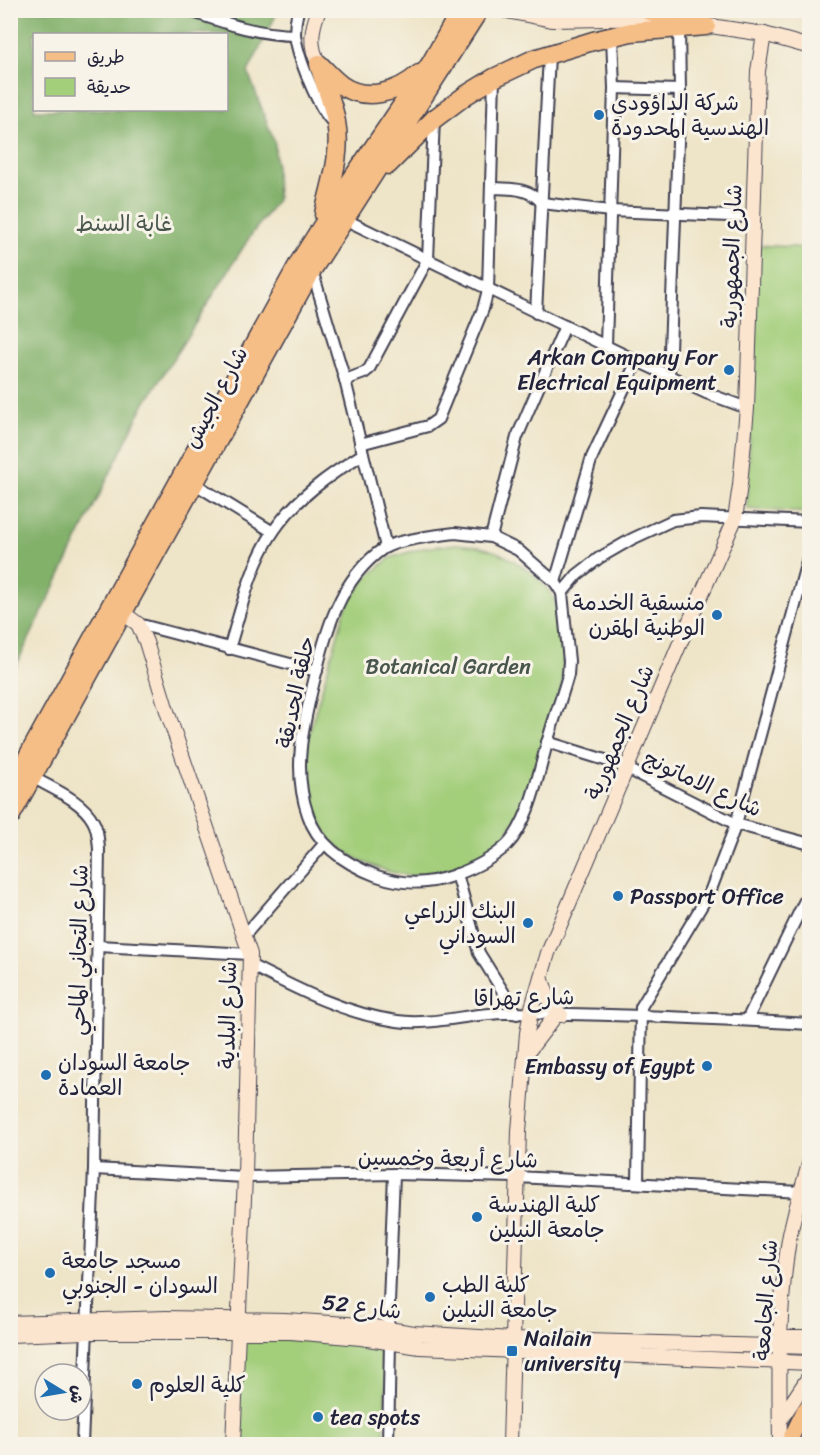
<svg xmlns="http://www.w3.org/2000/svg" width="820" height="1455" viewBox="0 0 820 1455" font-family="Sriracha,'Playpen Sans Arabic',sans-serif">
<rect width="100%" height="100%" fill="#f7f3e8"/>
<filter id="ink" filterUnits="userSpaceOnUse"><feTurbulence type="fractalNoise" baseFrequency=".0167" numOctaves="2"/><feDisplacementMap in="SourceGraphic" scale="12" xChannelSelector="R" yChannelSelector="G"/><feConvolveMatrix kernelMatrix="1 2 1 2 8 2 1 2 1" color-interpolation-filters="sRGB"/></filter>
<filter id="wash" filterUnits="userSpaceOnUse"><feTurbulence type="fractalNoise" baseFrequency=".008" numOctaves="4" result="noise"/><feDisplacementMap in="SourceGraphic" scale="24" xChannelSelector="R" yChannelSelector="G"/><feGaussianBlur stdDeviation="1.35" result="paint"/><feColorMatrix in="noise" values="0 0 0 0 0 0 0 0 0 0 0 0 0 0 0 0 0 1.4 0 .05"/><feComposite in="paint" operator="in"/></filter>
<g filter="url(#wash)">
<rect width="100%" height="100%" fill="#eee4c7"/>
<g fill="#a3ce7a" stroke="#62785a" stroke-width="1.5">
<path d="M757 245 809 248V513L747 509Z"/>
<path d="M456 544C466 545 478 546 488 549 510 556 547 579 555 602 565 628 564 658 562 685L520 811 504 838 482 856 459 870 432 875 409 876 387 871 363 862 345 852 330 839 315 814 309 787 307 758 309 733 346 607 364 580 390 558 423 548Z"/>
<path d="M243 1335 387 1346 384 1444H236Z"/>
</g>
<path fill="#82b16a" stroke="#526a52" stroke-width="1.5" fill-rule="evenodd" d="M11 11H278L248 72 275 144 277 200 249 238 142 408 11 676ZM34 34H226V110H34Z"/>
</g>
<g filter="url(#ink)">
<g fill="none" stroke-linecap="round" stroke-linejoin="round">
<g stroke="#413f50" stroke-width="14">
<g id="street">
<path d="M187 10C222 22 258 35 295 35"/>
<path d="M298 10C296 18 295 26 295 34 297 55 318 110 334 123"/>
<path d="M614 88 680 90"/>
<path d="M491 188C510 189 529 187 542 203L610 211 753 217"/>
<path d="M344 219 637 361 706 393 747 408"/>
<path d="M312 270 345 380 386 547"/>
<path d="M536 313 549 55"/>
<path d="M606 345 614 88 612 36"/>
<path d="M669 376 680 90 679 28"/>
<path d="M345 380 364 373 369 369 428 259 434 119"/>
<path d="M360 444 428 426 438 419 483 309 488 290 494 78"/>
<path d="M195 484 273 532"/>
<path d="M455 533 491 537 518 550 555 582 562 593 569 661 568 675C562 697 554 718 548 740 539 770 530 822 507 845 491 860 473 869 452 876 426 885 403 885 377 876 348 865 318 846 308 815 292 770 303 726 314 681 326 632 339 579 384 548 397 540 438 535 455 533Z"/>
<path d="M491 537 517 437 565 326"/>
<path d="M555 582 592 457 637 361"/>
<path d="M562 593 577 575 599 558 632 539 673 520 701 517 810 522"/>
<path d="M138 624 317 671"/>
<path d="M229 649C241 610 250 567 273 532 295 499 329 475 363 454"/>
<path d="M547 742 618 764 736 824 810 844"/>
<path d="M32 777C51 788 82 800 93 821 98 829 98 839 99 849L94 1169 82 1444"/>
<path d="M457 874 479 953 517 1014"/>
<path d="M244 936 324 844"/>
<path d="M98 946 250 954"/>
<path d="M250 965C297 989 345 1014 397 1021 433 1026 470 1013 506 1013 607 1014 708 1018 810 1024"/>
<path d="M747 1020 810 890"/>
<path d="M94 1169 245 1177 394 1174 517 1177 801 1192"/>
<path d="M638 1182 641 1007 710 892 736 824 810 550"/>
<path d="M388 1444 390 1342 388 1329 394 1174"/>
</g>
</g>
<g stroke="#413f50" stroke-width="16">
<g id="secondary">
<path d="M502 10 552 20 660 18"/>
<path d="M697 24 764 34 810 47"/>
<path d="M319 64C309 46 311 29 319 10"/>
<path d="M123 613 138 624 146 642 167 711 250 954 245 1177 233 1444"/>
<path d="M541 977 550 1003 561 1015"/>
<path d="M526 1054 556 1015"/>
<path d="M10 1323 166 1318 285 1320 362 1325 414 1333 512 1339 810 1347"/>
<path d="M10 1335 86 1332H291L361 1338 420 1347 810 1363"/>
<path d="M782 1337H810"/>
<path d="M781 1419 810 1375"/>
<path d="M510 1444 519 1131 527 1033 531 1011 548 953 680 643 735 519 740 485 747 408 758 71 764 34"/>
<path d="M780 1444C779 1378 778 1311 788 1246 792 1217 802 1189 810 1161"/>
</g>
</g>
<g stroke="#413f50" stroke-width="18">
<path id="primary" d="M788 1444 804 1411 810 1404"/>
</g>
<g stroke="#413f50" stroke-width="21">
<g id="highway">
<path d="M647 10 670 18"/>
<path d="M319 64C324 84 333 102 336 122 342 153 331 184 324 214"/>
<path d="M320 65C327 72 333 79 341 85 365 102 398 93 419 74"/>
<path d="M388 165 434 119 466 95 494 78 534 59 593 41 631 32 706 26"/>
<path d="M10 789 300 261 350 182 431 63 461 10"/>
<path d="M10 817 312 270 479 10"/>
</g>
</g>
<use href="#street" stroke="#fff" stroke-width="10"/>
<use href="#secondary" stroke="#fbe5cf" stroke-width="14"/>
<use href="#primary" stroke="#f6be87" stroke-width="15"/>
<use href="#highway" stroke="#f6be87" stroke-width="18"/>
</g>
</g>
<g fill="#1f6fb2" stroke="#f7f3e8" stroke-width="2">
<circle cx="599" cy="115" r="6"/>
<circle cx="729" cy="370" r="6"/>
<circle cx="717" cy="615" r="6"/>
<circle cx="618" cy="896" r="6"/>
<circle cx="528" cy="923" r="6"/>
<circle cx="707" cy="1066" r="6"/>
<circle cx="46" cy="1075" r="6"/>
<circle cx="477" cy="1217" r="6"/>
<circle cx="50" cy="1273" r="6"/>
<circle cx="430" cy="1297" r="6"/>
<rect x="506" y="1345" width="12" height="12" rx="3"/>
<circle cx="137" cy="1384" r="6"/>
<circle cx="318" cy="1417" r="6"/>
</g>
<g text-anchor="middle" stroke-width="6" stroke-linejoin="round" paint-order="stroke">
<g font-size="22" fill="#22223b" stroke="#f7f3e8" text-anchor="start">
<text x="611" y="110">شركة الداؤودي<tspan x="611" dy="25">الهندسية المحدودة</tspan></text>
<text x="717" y="365" text-anchor="end">Arkan Company For<tspan x="717" dy="25">Electrical Equipment</tspan></text>
<text x="705" y="610" text-anchor="end">منسقية الخدمة<tspan x="705" dy="25">الوطنية المقرن</tspan></text>
<text x="630" y="904">Passport Office</text>
<text x="516" y="918" text-anchor="end">البنك الزراعي<tspan x="516" dy="25">السوداني</tspan></text>
<text x="58" y="1070">جامعة السودان<tspan x="58" dy="25">العمادة</tspan></text>
<text x="695" y="1074" text-anchor="end">Embassy of Egypt</text>
<text x="489" y="1212">كلية الهندسة<tspan x="489" dy="25">جامعة النيلين</tspan></text>
<text x="62" y="1268">مسجد جامعة<tspan x="62" dy="25">السودان - الجنوبي</tspan></text>
<text x="442" y="1292">كلية الطب<tspan x="442" dy="25">جامعة النيلين</tspan></text>
<text x="524" y="1346">Nailain<tspan x="524" dy="25">university</tspan></text>
<text x="149" y="1392">كلية العلوم</text>
<text x="330" y="1425">tea spots</text>
</g>
<g font-size="22" fill="#49564e" stroke="#f7f3e8">
<text x="124" y="231">غابة السنط</text>
<text x="448" y="674">Botanical Garden</text>
</g>
<g font-size="22" fill="#22223b" stroke="#f7f3e8">
<text transform="translate(731 256) rotate(-88)" y="8">شارع الجمهورية</text>
<text transform="translate(215 397) rotate(-62)" y="8">شارع الجيش</text>
<text transform="translate(295 692) rotate(-78)" y="8">حلقة الحديقة</text>
<text transform="translate(619 732) rotate(-67)" y="8">شارع الجمهورية</text>
<text transform="translate(703 783) rotate(25)" y="8">شارع الاماتونج</text>
<text transform="translate(78 950) rotate(-89)" y="8">شارع التجاني الماحي</text>
<text transform="translate(524 997) rotate(-1)" y="8">شارع تهراقا</text>
<text transform="translate(227 1015) rotate(-89)" y="8">شارع البلدية</text>
<text transform="translate(448 1158) rotate(1)" y="8">شارع أربعة وخمسين</text>
<text transform="translate(765 1300) rotate(-86)" y="8">شارع الجامعة</text>
<text transform="translate(362 1306) rotate(7)" y="8">شارع 52</text>
</g>
</g>
<rect width="820" height="1455" fill="none" stroke="#f7f3e8" stroke-width="36"/>
<rect x="33" y="33" width="195" height="78" fill="#f7f3e8" stroke="#a29fa3" stroke-width="1.5"/>
<rect x="45" y="52" width="30" height="9" fill="#f6be87" stroke="#a29fa3" stroke-width="1.5"/>
<text x="87" y="63" font-size="18" fill="#22223b">طريق</text>
<rect x="45" y="78" width="30" height="18" fill="#a3ce7a" stroke="#a29fa3" stroke-width="1.5"/>
<text x="87" y="93" font-size="18" fill="#22223b">حديقة</text>
<g transform="translate(63 1392) rotate(101)"><circle r="28" fill="#f7f3e8" stroke="#a29fa3" stroke-width="1.5"/>
<path d="M0-4.5L10 22L0 15L-10 22Z" fill="#1f6fb2"/>
<text y="-9" font-size="16" font-weight="bold" text-anchor="middle" fill="#22223b">ش</text>
</g>
</svg>
